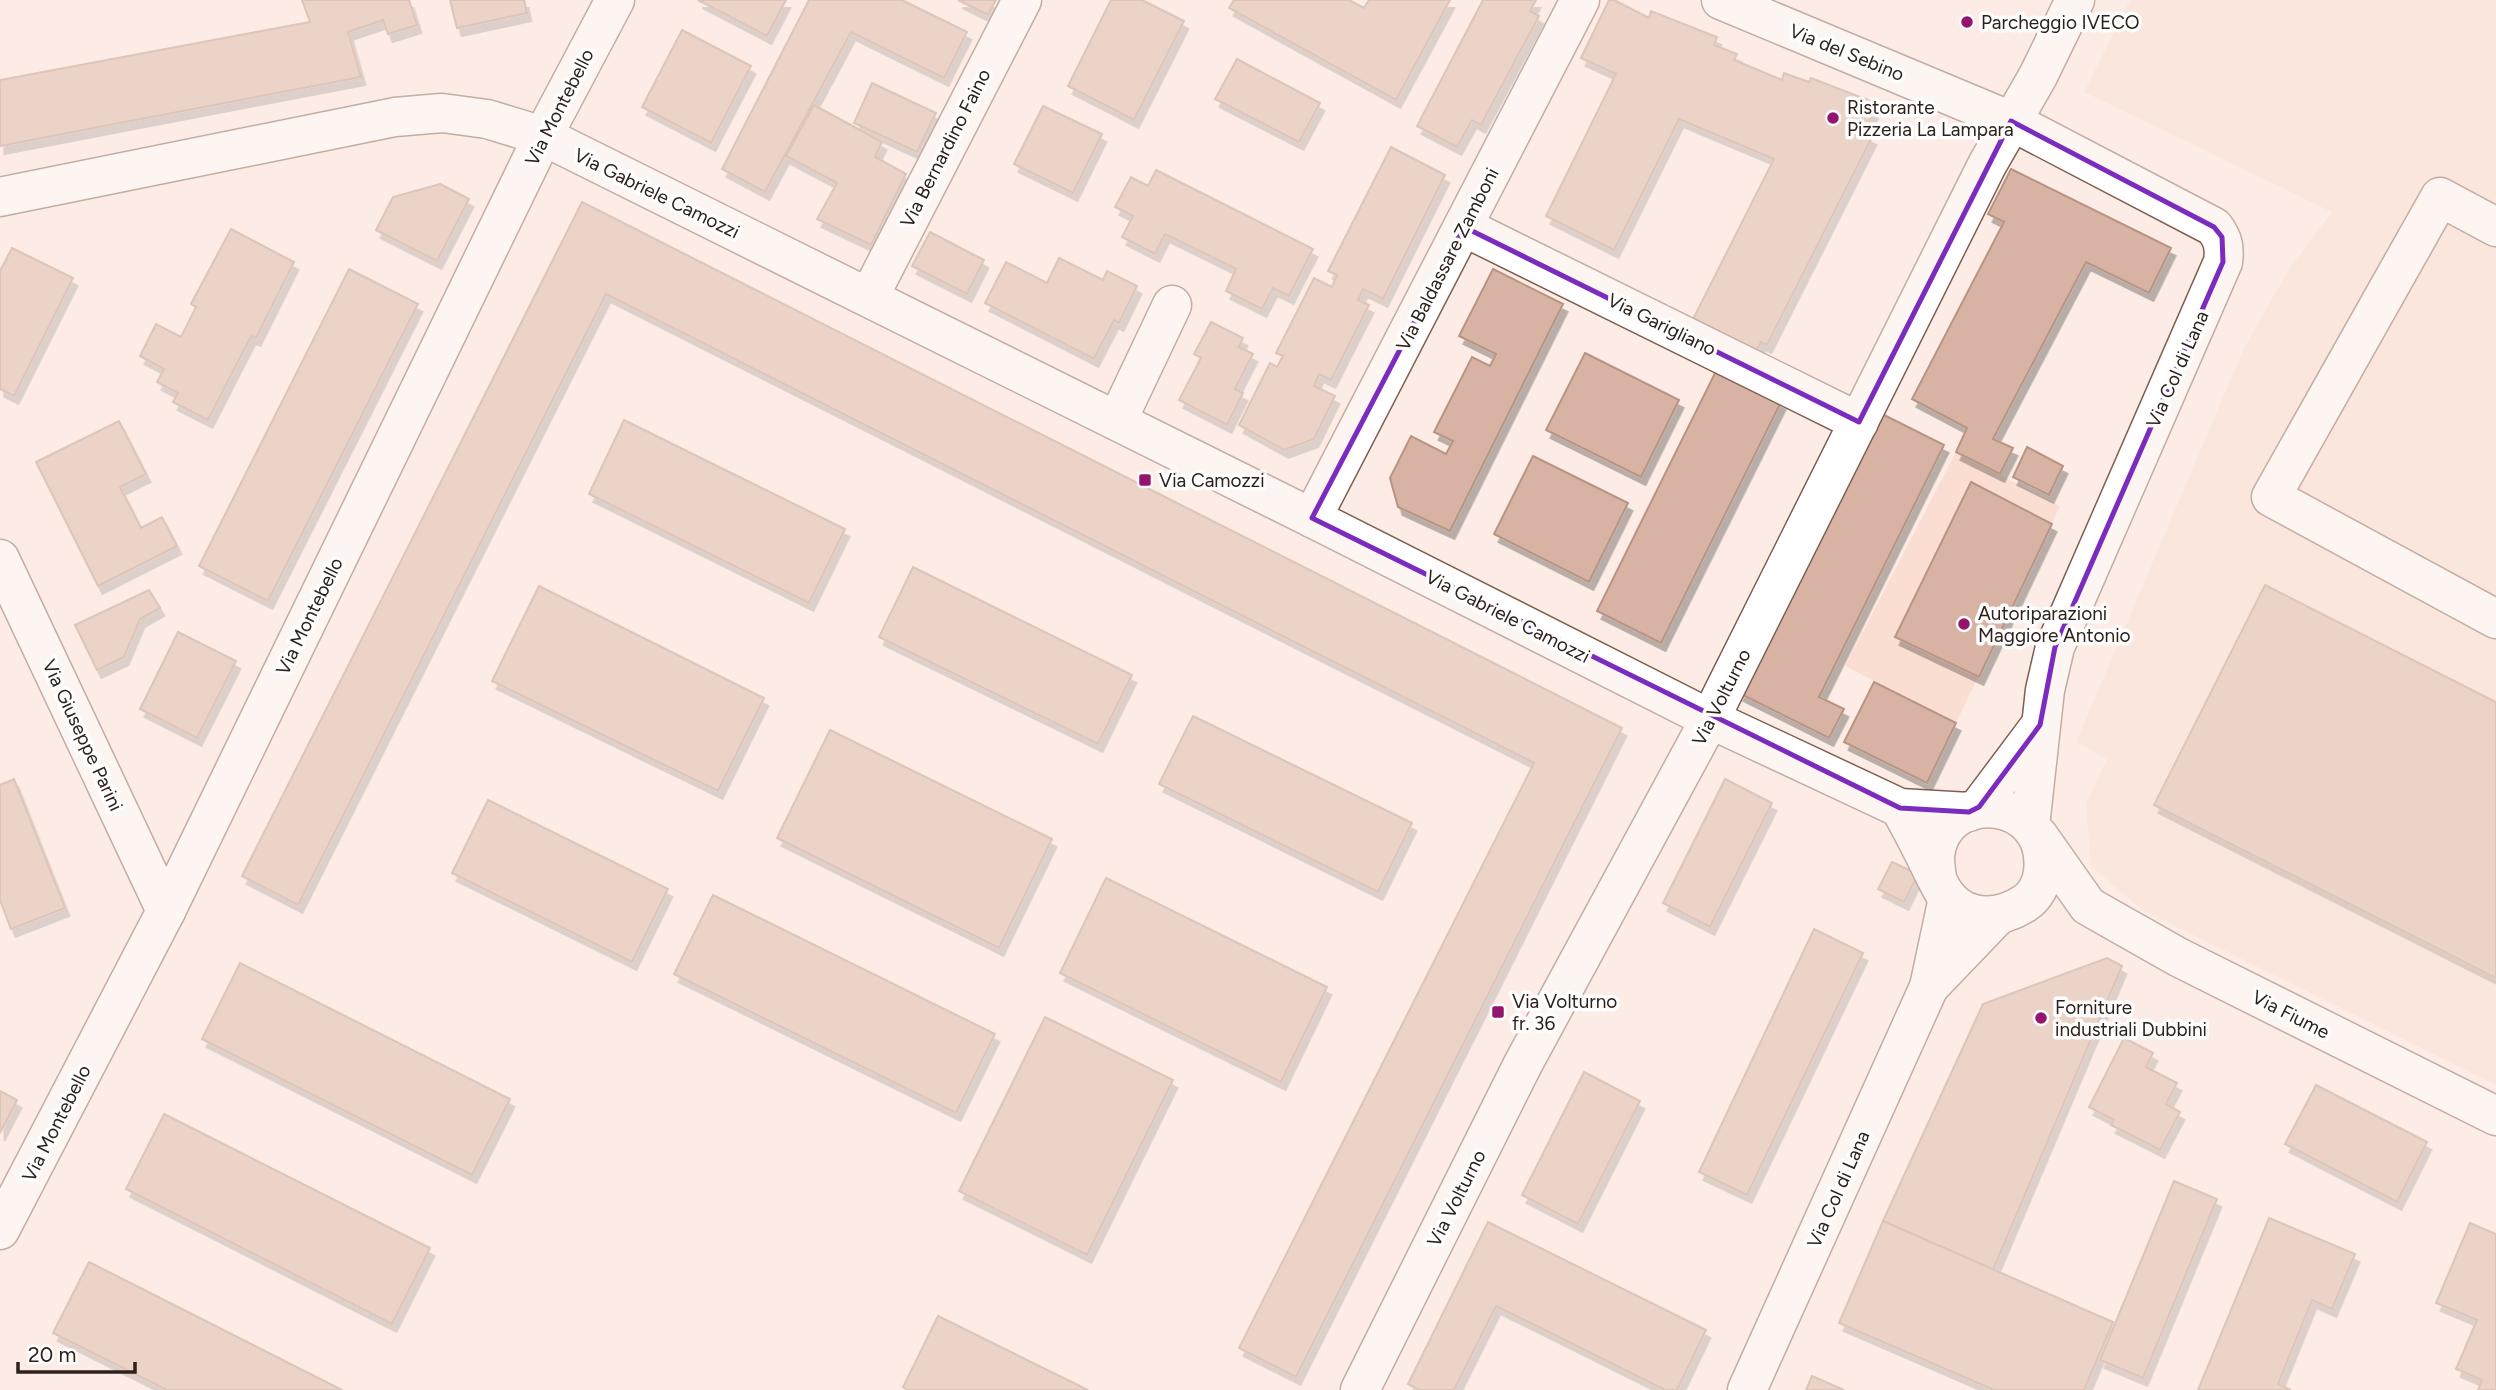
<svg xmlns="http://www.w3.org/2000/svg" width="2496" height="1390" viewBox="0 0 2496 1390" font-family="Figtree,sans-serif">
<defs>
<filter id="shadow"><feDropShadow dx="4.5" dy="8" stdDeviation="0" flood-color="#0004"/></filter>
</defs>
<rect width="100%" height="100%" fill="#fcece5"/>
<g fill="#faded2">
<path d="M2130 0H2496V1085L2141 909 2091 866 2086 804 2107 759 2076 742 2245 346 2289 269 2332 212 2084 92Z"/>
<path d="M1956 452 2060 506 1956 723 1845 666Z"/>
</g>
<g fill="#d8b3a3" stroke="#b89485" stroke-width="2" filter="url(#shadow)">
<path d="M302 0H409L417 25 388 34 383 20 348 32 361 77 0 146V80L310 22Z"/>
<path d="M450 0H524L527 13 457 28Z"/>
<path d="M698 0H786L767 36Z"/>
<path d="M809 0H902L967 32 944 78 851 32 765 192 722 169Z"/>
<path d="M958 0H996L988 15Z"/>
<path d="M1111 0H1142L1184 21 1134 120 1068 86Z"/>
<path d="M1234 0H1349L1364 8 1369 0H1450L1396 100 1229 8Z"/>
<path d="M1483 0H1536L1530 11 1539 16 1481 125 1472 120 1457 147 1417 126Z"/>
<path d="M1609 0H1614L1649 18 1651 11 1717 37 1714 45 1737 54 1734 60 1782 80 1784 73 1809 82 1811 78 1876 103 1865 134 1872 137 1767 345 1761 342 1752 359 1689 327 1774 159 1679 119 1614 250 1546 216 1616 74 1581 58Z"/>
<path d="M682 30 751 66 711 143 642 107Z"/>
<path d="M1237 59 1320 103 1299 142 1215 99Z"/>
<path d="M872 83 936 113 917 152 854 123Z"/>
<path d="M814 105 882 142 875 157 906 174 871 245 817 219 837 183 786 156Z"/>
<path d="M1043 106 1102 134 1073 193 1014 164Z"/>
<path d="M1391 147 1445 175 1383 299 1363 289 1358 300 1369 305 1331 380 1319 374 1314 386 1335 396 1314 439 1284 450 1239 425 1270 363 1277 367 1283 356 1276 353 1314 278 1332 287 1337 275 1328 271Z"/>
<path d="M2011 169 2171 248 2149 293 2086 262 1993 439 2013 448 2000 474 1956 452 1967 428 1912 399 2004 222 1988 214Z"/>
<path d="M1156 170 1313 249 1289 296 1273 288 1262 309 1226 291 1236 269 1165 234 1155 254 1122 237 1133 216 1115 207 1131 177 1148 186Z"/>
<path d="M440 184 469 199 437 261 376 230 393 197Z"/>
<path d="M582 202 1622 728 1296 1377 1239 1348 1534 763 606 294 298 905 242 876Z"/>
<path d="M231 229 294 262 256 338 251 336 208 420 173 402 178 393 157 382 164 369 140 356 156 324 181 337 196 307 191 304Z"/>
<path d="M930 232 984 260 967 294 912 266Z"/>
<path d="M12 248 73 278 14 396 0 389V271Z"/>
<path d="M1059 258 1103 280 1107 271 1137 286 1119 323 1114 320 1094 359 985 303 1006 262 1047 283Z"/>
<path d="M349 269 418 304 268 601 199 566Z"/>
<path d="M1493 269 1563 304 1450 531 1398 507 1390 478 1411 436 1446 454 1453 441 1434 432 1472 357 1490 366 1496 354 1459 336Z"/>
<path d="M1211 322 1243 338 1239 347 1253 354 1235 389 1243 393 1227 425 1179 400 1201 358 1194 354Z"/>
<path d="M1585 353 1679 400 1641 477 1546 430Z"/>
<path d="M1717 369 1781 402 1661 643 1597 611Z"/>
<path d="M1882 414 1944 445 1819 697 1844 709 1829 738 1739 693Z"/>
<path d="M624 420 845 529 809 603 589 494Z"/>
<path d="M119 421 146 474 120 487 141 528 162 517 177 546 98 586 36 462Z"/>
<path d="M2027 447 2063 466 2049 495 2013 477Z"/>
<path d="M1533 456 1628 503 1589 582 1494 534Z"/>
<path d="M1971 482 2052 524 1979 677 1895 637Z"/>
<path d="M913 567 1132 675 1098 744 879 637Z"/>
<path d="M2265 585 2496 702V978L2154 805Z"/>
<path d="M539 586 764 698 718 791 492 681Z"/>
<path d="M149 590 160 608 140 619 124 657 97 670 75 625Z"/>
<path d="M178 632 236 661 197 738 140 709Z"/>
<path d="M1874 682 1956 723 1927 783 1844 742Z"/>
<path d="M1193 716 1412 823 1378 892 1159 784Z"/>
<path d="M830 730 1052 839 999 948 777 838Z"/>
<path d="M14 779 65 908 11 929 0 900V785Z"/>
<path d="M1725 779 1772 803 1710 927 1663 903Z"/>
<path d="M488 800 668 889 632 962 452 873Z"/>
<path d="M1892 862 1918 874 1904 902 1878 889Z"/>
<path d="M1106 878 1327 987 1281 1082 1060 973Z"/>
<path d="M713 895 995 1034 956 1113 674 974Z"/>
<path d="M1814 929 1863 953 1747 1195 1699 1172Z"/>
<path d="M2107 958 2122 966 1993 1270 1883 1221 1983 1004Z"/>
<path d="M240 963 510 1099 472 1175 202 1039Z"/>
<path d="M1045 1017 1173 1080 1087 1255 959 1191Z"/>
<path d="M2124 1038 2153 1053 2146 1067 2177 1083 2166 1104 2180 1112 2160 1150 2111 1125 2114 1120 2089 1107Z"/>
<path d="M1584 1072 1640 1101 1578 1224 1522 1195Z"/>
<path d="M2316 1085 2427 1142 2397 1202 2285 1144Z"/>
<path d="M0 1091 17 1100 0 1133Z"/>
<path d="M164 1114 430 1248 392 1324 126 1189Z"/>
<path d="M2174 1181 2217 1199 2143 1378 2100 1360Z"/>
<path d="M2269 1218 2355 1254 2332 1309 2312 1300 2278 1384 2291 1390H2198Z"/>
<path d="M1883 1221 2113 1322 2084 1390H1994L1839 1323Z"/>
<path d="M1488 1222 1706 1330 1677 1390H1665L1496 1306 1454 1390H1419L1408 1384Z"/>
<path d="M2470 1223 2496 1234V1390H2478L2482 1380 2456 1369 2477 1320 2436 1303Z"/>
<path d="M89 1262 342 1390H167L53 1333Z"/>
<path d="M938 1316 1088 1390H908L903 1387Z"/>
<path d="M1812 1376 1844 1390H1806Z"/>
</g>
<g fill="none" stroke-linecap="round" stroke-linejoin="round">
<g stroke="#805f51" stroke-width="41">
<g id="minor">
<path d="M1721 0 2011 121 2214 227C2223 239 2225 247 2223 262L2055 647 2045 690 2030 826"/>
<path d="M0 197 395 117 442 113 487 119 543 136 1312 518 1710 719 1900 808 1969 812"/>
<path d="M1464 227 1859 422"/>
<path d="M2496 227 2440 197 2271 497 2496 619"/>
<path d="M869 297 1022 0"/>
<path d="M1117 421 1172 305"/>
<path d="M1312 518 1580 0"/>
<path d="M0 559 166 911"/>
<path d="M1979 807 2039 727"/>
<path d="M1900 808C1911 828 1922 849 1932 870 1937 879 1941 890 1948 898 1969 922 2001 919 2025 903 2035 897 2042 883 2043 872 2052 794 1940 786 1935 857 1935 864 1936 871 1937 878"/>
<path d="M2038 835 2088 906 2178 957 2496 1116"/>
<path d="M1929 987 1998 915"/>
<path d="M0 1230 166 911 543 136 615 0"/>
<path d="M1360 1390 1523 1064 1710 719 1987 165 2038 76 2075 0"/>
<path d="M1747 1390 1929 987 1948 898"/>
</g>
</g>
<use href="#minor" stroke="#fff" stroke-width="38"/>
</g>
<path d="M0 0H2496V1390H0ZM2011 121 2214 227 2222 237 2223 262 2055 647 2040 725 1979 807 1969 812 1900 808 1312 518 1464 227 1859 422Z" fill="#fcece5" fill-opacity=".55" fill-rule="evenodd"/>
<path fill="none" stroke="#7b2cbf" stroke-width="5" stroke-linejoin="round" d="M2011 121 2214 227 2222 237 2223 262 2055 647 2040 725 1979 807 1969 812 1900 808 1312 518 1464 227 1859 422Z"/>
<g fill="#93136e" stroke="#fdfdfd" stroke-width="2.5">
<circle cx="1967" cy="22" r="7"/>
<circle cx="1833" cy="118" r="7"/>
<rect x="1138" y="473" width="14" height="14" rx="3.5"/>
<circle cx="1964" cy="624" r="7"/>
<rect x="1491" y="1005" width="14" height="14" rx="3.5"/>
<circle cx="2041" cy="1018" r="7"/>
</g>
<g text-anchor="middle" stroke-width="7" stroke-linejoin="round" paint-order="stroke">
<g font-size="19" fill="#2e201a" stroke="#fdfdfd" text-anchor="start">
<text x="1981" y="29">Parcheggio IVECO</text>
<text x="1847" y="114">Ristorante<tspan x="1847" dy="22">Pizzeria La Lampara</tspan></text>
<text x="1159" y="487">Via Camozzi</text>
<text x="1978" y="620">Autoriparazioni<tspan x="1978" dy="22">Maggiore Antonio</tspan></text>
<text x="1512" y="1008">Via Volturno<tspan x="1512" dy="22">fr. 36</tspan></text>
<text x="2055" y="1014">Forniture<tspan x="2055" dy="22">industriali Dubbini</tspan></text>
</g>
<g font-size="19" fill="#2e201a" stroke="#fdfdfd">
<text transform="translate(1847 52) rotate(22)" y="7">Via del Sebino</text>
<text transform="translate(559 107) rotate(-63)" y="7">Via Montebello</text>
<text transform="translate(945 148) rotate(-63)" y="7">Via Bernardino Faino</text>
<text transform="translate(657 193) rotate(26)" y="7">Via Gabriele Camozzi</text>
<text transform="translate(1447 259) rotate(-63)" y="7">Via Baldassare Zamboni</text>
<text transform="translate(1662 324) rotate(26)" y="7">Via Garigliano</text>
<text transform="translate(2177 369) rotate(-66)" y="7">Via Col di Lana</text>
<text transform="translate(309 616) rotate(-64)" y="7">Via Montebello</text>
<text transform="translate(1508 616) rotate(27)" y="7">Via Gabriele Camozzi</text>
<text transform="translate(1721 697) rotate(-63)" y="7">Via Volturno</text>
<text transform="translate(83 735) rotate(65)" y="7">Via Giuseppe Parini</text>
<text transform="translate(2291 1014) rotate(27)" y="7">Via Fiume</text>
<text transform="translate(56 1123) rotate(-63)" y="7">Via Montebello</text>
<text transform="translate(1838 1189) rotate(-66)" y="7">Via Col di Lana</text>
<text transform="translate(1456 1198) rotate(-63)" y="7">Via Volturno</text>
</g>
</g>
<path d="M18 1362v10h117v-10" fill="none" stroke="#2e201a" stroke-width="3.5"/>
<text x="28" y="1362" font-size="21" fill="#2e201a" stroke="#fdfdfd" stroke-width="5" paint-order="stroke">20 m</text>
</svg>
